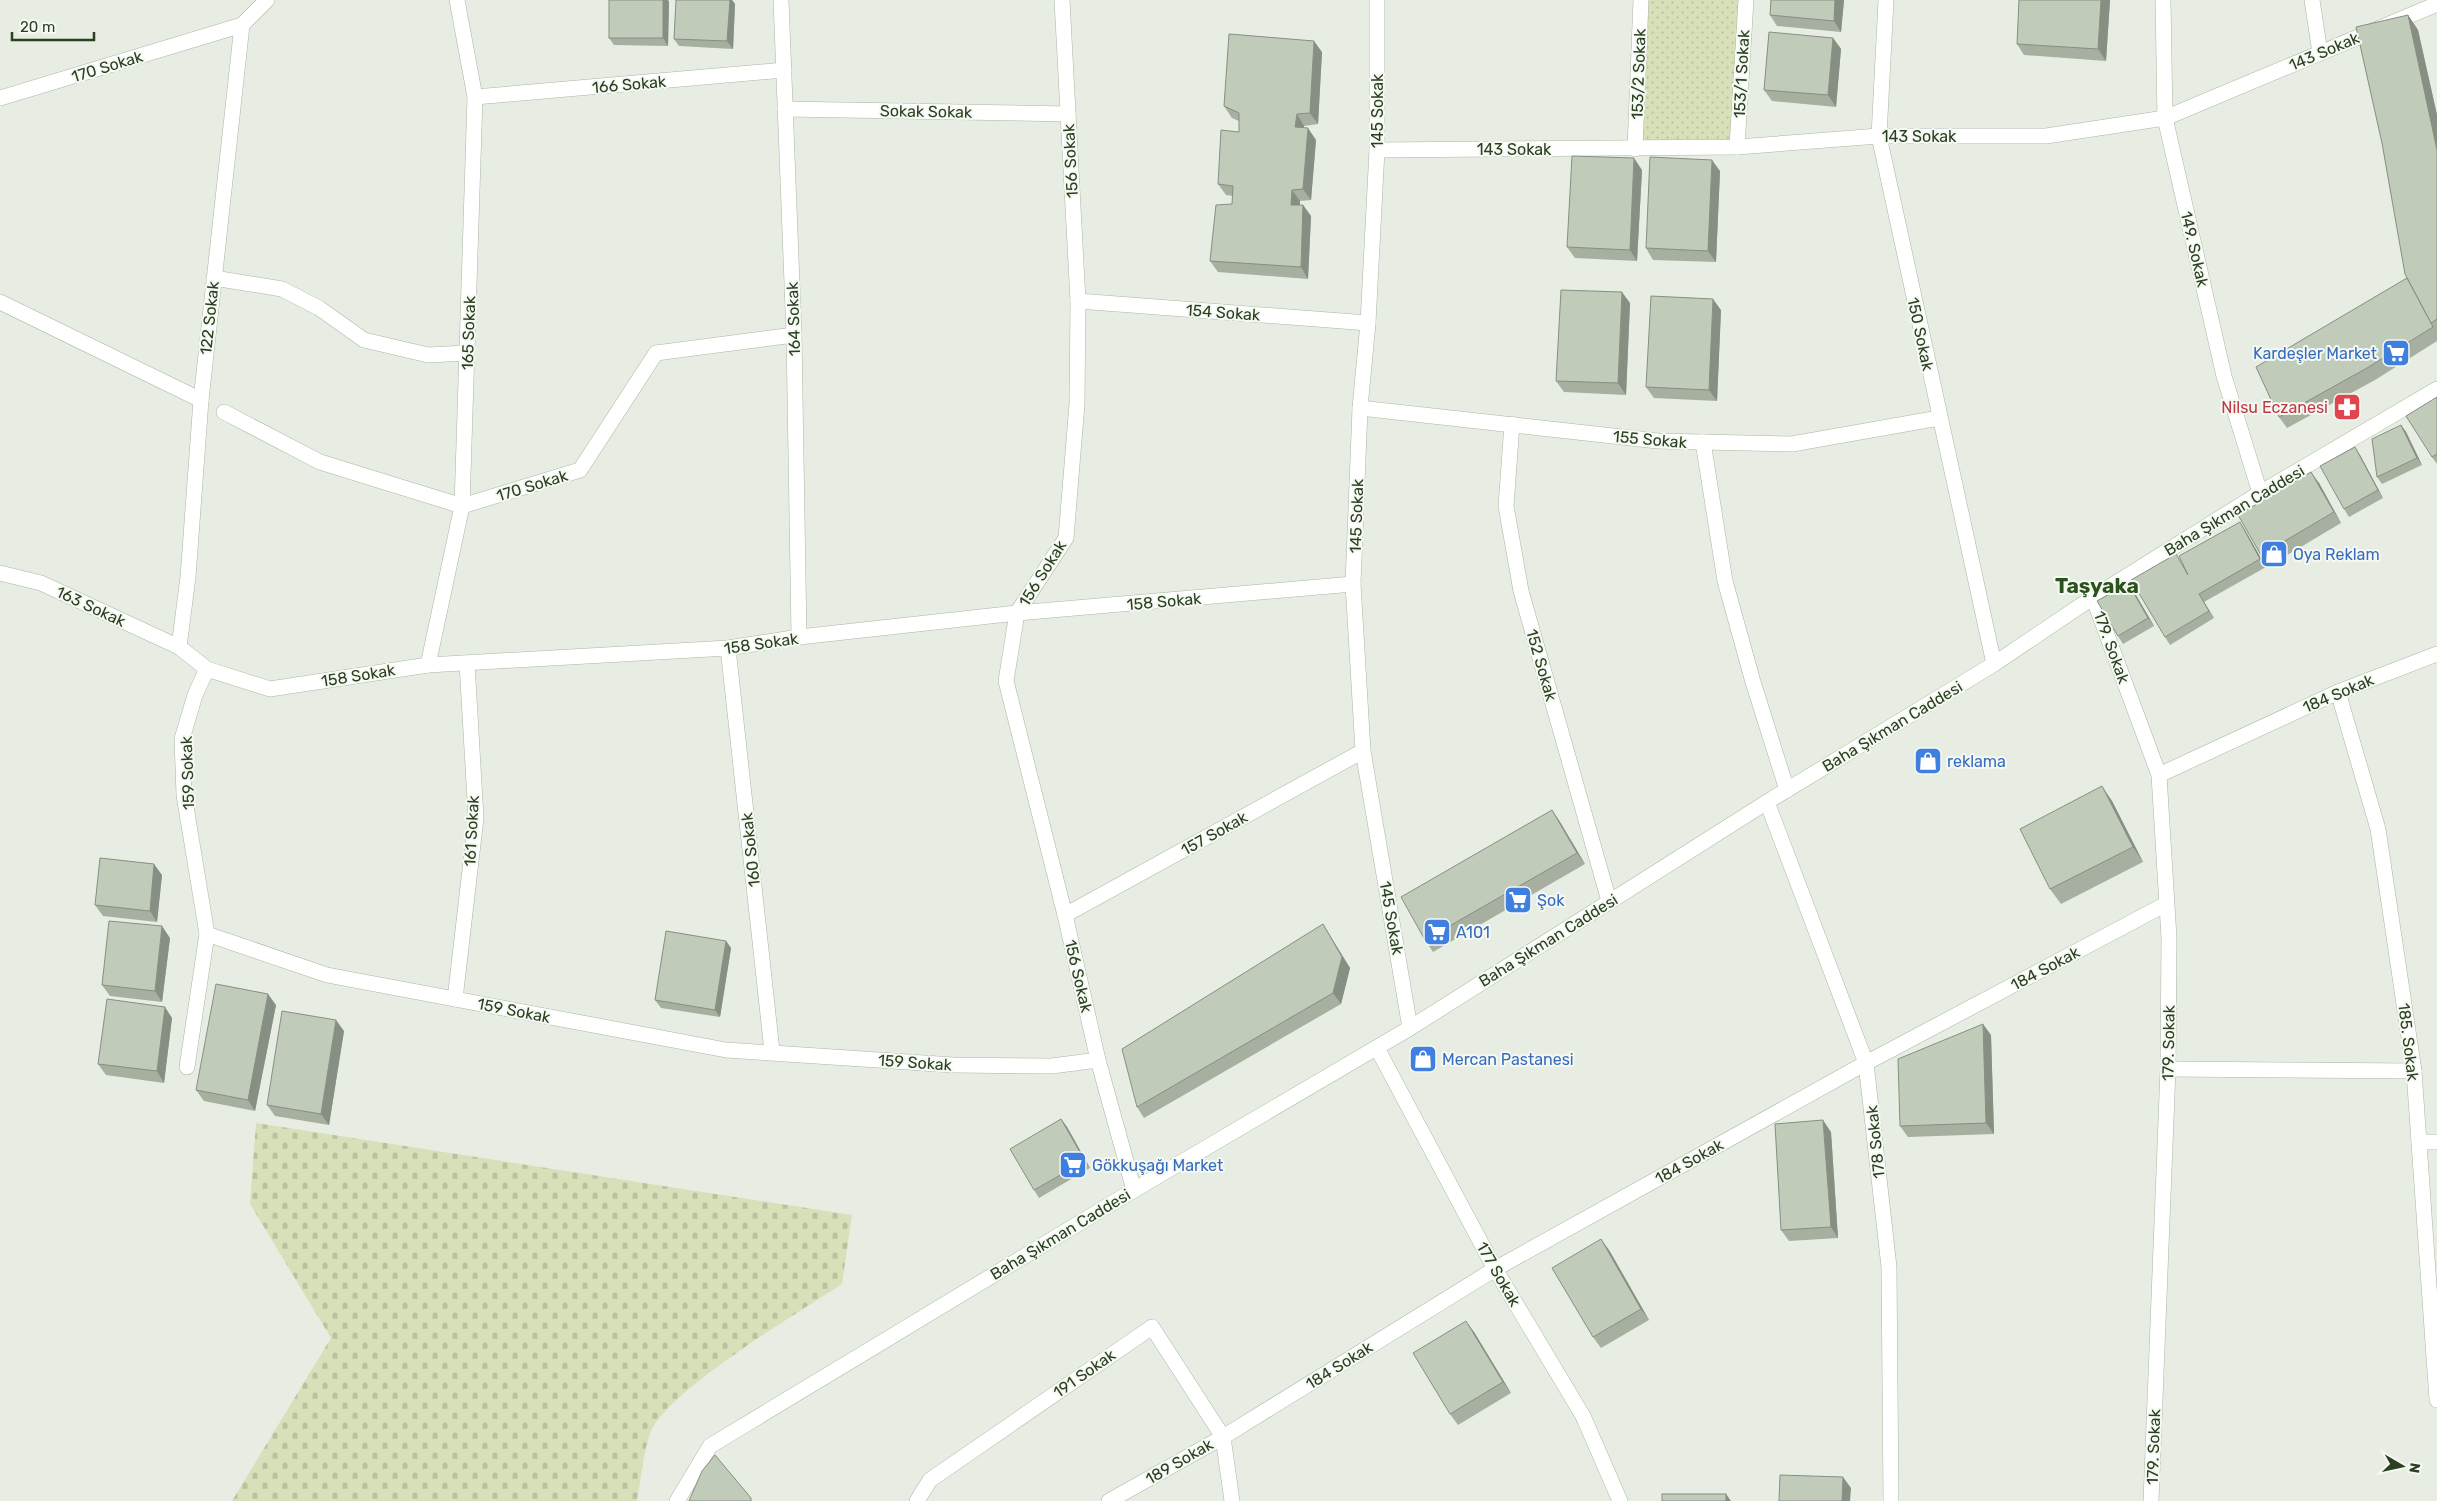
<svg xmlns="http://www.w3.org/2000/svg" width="2437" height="1501" viewBox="0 0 2437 1501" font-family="Rubik,sans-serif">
<defs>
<pattern id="cemetery-stones" width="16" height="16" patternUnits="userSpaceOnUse" patternTransform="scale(1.25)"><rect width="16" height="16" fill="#d7e0b9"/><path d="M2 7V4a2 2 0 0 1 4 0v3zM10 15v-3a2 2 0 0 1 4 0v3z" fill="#b9c19f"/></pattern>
<pattern id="park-dots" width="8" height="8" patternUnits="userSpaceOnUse" patternTransform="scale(1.25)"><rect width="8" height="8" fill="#d7e0b9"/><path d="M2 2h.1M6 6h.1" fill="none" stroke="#b9c19f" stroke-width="1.8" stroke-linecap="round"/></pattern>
</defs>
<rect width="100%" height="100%" fill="#e7ede2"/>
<path fill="url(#cemetery-stones)" d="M256 1123 852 1215 842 1284C801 1311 665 1392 650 1433 643 1454 641 1479 637 1501H232L331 1338 250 1204Z"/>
<path fill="url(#park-dots)" d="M1641 0H1746L1737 147 1635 149Z"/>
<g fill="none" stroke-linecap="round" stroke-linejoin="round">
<g stroke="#abb6a4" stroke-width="16">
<path id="lane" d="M187 1067 207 934"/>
</g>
<g stroke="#abb6a4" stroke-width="16">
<g id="street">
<path d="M781 0 794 335 799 637"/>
<path d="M1062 0 1078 301 1077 404 1066 538 1017 613 1006 681 1065 915 1098 1060 1134 1190"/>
<path d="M1377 0V150L1368 323 1360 408 1353 584 1363 751 1410 1028"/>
<path d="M1886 0 1879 136 1994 664"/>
<path d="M2163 0 2165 118 2224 376 2260 493"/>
<path d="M2312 0 2320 53"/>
<path d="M475 97 784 70"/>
<path d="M0 98 242 25"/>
<path d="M785 109 1068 114"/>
<path d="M1737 147 1746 0"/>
<path d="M1635 149 1641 0"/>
<path d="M1377 150 1737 147 1879 136H2046L2165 118 2437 4"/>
<path d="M214 278 282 289 319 308 364 340 428 355 467 353"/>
<path d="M1078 301 1368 323"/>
<path d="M0 302 201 400"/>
<path d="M1360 408 1658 441 1792 444 1939 418"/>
<path d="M224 412 320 462 462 506 580 470 656 353 794 335"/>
<path d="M1512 424 1506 506 1521 591 1609 901"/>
<path d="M1703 442 1725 581 1753 682 1787 790"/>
<path d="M0 573 41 583 179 647 207 669 270 689 428 665 728 648 799 637 1017 613 1353 584"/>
<path d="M2095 596 2097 608 2159 775 2169 938 2168 1069 2151 1501"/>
<path d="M179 647 188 577 201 400 242 25 267 0"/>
<path d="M728 648 772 1051"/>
<path d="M428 665 462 506 475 97 457 0"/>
<path d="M207 669 195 695 182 739 184 795 207 934 327 975 726 1050 954 1065 1052 1066 1098 1060"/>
<path d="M2338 692 2378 829 2414 1071 2437 1400"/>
<path d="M2159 775 2338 692 2437 654"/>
<path d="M1767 802 1866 1063 1889 1267 1891 1501"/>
<path d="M1065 915 1363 751"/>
<path d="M455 999 476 818 467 663"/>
<path d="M2168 1069 2414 1071"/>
<path d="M2419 1142H2437"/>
<path d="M917 1501 930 1480 1152 1327 1223 1437 1232 1501"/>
<path d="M1109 1501 1223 1437 1495 1269 1866 1063 2166 904"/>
</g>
</g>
<g stroke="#acbda2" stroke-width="16">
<g id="secondary">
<path d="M1377 1048 1495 1269 1583 1416 1620 1501"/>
<path d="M677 1501 710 1446 1134 1190 1410 1028 1767 802 1994 664 2095 596 2260 493 2437 389"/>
</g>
</g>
<use href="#lane" stroke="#fff" stroke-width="15"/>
<use href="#street" stroke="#fff" stroke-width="15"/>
<use href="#secondary" stroke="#fff" stroke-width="15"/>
</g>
<g fill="#a6afa0">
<path d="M609 0H668L669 2 668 46 614 45 609 38Z"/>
<path d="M676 0H732L735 4 733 49 679 46 674 39Z"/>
<path d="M1771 0H1844L1841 32 1777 26 1770 15Z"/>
<path d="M2110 0 2106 61 2024 55 2017 44Z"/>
<path d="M2408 15 2418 30 2437 115V341L2375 380 2287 428 2279 417 2407 278Z"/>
<path d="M1833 38 1841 49 1836 107 1772 101 1764 90Z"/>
<path d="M1322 52 1318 124 1304 126V128L1316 140 1311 200 1300 201V205H1303L1311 216 1308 279 1218 272 1210 261 1232 204 1233 196 1226 195 1218 184 1239 132V121L1232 118 1224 106Z"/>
<path d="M1642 170 1637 261 1575 258 1567 247Z"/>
<path d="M1720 171 1716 262 1653 260 1646 248Z"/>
<path d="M1630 303 1626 395 1564 392 1556 381Z"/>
<path d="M1721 310 1717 401 1654 398 1646 387Z"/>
<path d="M2437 397V464L2432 457Z"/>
<path d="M2401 425 2406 432 2422 465 2382 484 2377 477Z"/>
<path d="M2360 455 2383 498 2349 517 2344 509Z"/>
<path d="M2319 483 2341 523 2269 566 2261 555Z"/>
<path d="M2245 530 2266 567 2204 602 2214 618 2170 645 2165 637 2183 564Z"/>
<path d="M2128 583 2133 590 2154 626 2123 644 2118 636Z"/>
<path d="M2112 801 2143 862 2061 904 2050 889Z"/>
<path d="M1552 810 1560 822 1585 864 1433 952 1425 940Z"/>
<path d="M162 875 157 922 103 916 95 905Z"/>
<path d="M1330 936 1350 968 1341 1004 1144 1118 1137 1107Z"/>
<path d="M170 938 162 1002 110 996 102 985Z"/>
<path d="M726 941 731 948 720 1017 661 1008 655 1000Z"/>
<path d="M276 1005 255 1111 204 1101 196 1090Z"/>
<path d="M172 1018 164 1083 106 1075 98 1064Z"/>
<path d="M344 1031 329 1125 275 1116 267 1105Z"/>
<path d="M1991 1035 1994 1134 1908 1137 1900 1126Z"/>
<path d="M1061 1119 1067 1127 1090 1168 1039 1198 1034 1190Z"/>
<path d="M1831 1132 1838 1238 1789 1241 1781 1230Z"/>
<path d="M1609 1250 1649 1320 1601 1348 1593 1337Z"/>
<path d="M1474 1332 1511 1393 1458 1425 1450 1414Z"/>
</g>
<g fill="#878e82">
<path d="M663 0H668L669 2 668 46 663 38Z"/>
<path d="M730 0H732L735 4 733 49 727 41Z"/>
<path d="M1835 0H1844L1841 32 1834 21Z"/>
<path d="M2101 0H2110L2106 61 2098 49Z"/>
<path d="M2408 15 2418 30 2437 115V150Z"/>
<path d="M1833 38 1841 49 1836 107 1828 95Z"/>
<path d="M1314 41 1322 52 1318 124 1310 113Z"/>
<path d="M1297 114 1304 126 1303 138 1295 127Z"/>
<path d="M1308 128 1316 140 1311 200 1303 189Z"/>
<path d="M1634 158 1642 170 1637 261 1630 250Z"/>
<path d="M1712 160 1720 171 1716 262 1708 251Z"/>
<path d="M1292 190 1300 201 1299 216 1291 205Z"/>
<path d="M1303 205 1311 216 1308 279 1301 267Z"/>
<path d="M1622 292 1630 303 1626 395 1618 383Z"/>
<path d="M1713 299 1721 310 1717 401 1709 390Z"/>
<path d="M2401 425 2406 432 2422 465 2417 458Z"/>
<path d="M2355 447 2360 455 2383 498 2378 490Z"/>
<path d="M2311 472 2319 483 2341 523 2334 512Z"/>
<path d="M2240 522 2245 530 2266 567 2260 559Z"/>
<path d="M2128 583 2133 590 2154 626 2148 618Z"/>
<path d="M2199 594 2214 618 2209 611Z"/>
<path d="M2102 786 2112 801 2143 862 2133 847Z"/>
<path d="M1552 810 1560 822 1585 864 1577 853Z"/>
<path d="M154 864 162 875 157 922 150 911Z"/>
<path d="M1323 924 1350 968 1341 1004 1333 993Z"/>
<path d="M162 926 170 938 162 1002 155 991Z"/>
<path d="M726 941 731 948 720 1017 715 1010Z"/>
<path d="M268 994 276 1005 255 1111 248 1100Z"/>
<path d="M165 1007 172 1018 164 1083 157 1071Z"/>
<path d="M336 1020 344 1031 329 1125 321 1114Z"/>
<path d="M1983 1024 1991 1035 1994 1134 1986 1123Z"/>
<path d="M1061 1119 1067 1127 1090 1168 1085 1161Z"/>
<path d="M1823 1120 1831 1132 1838 1238 1831 1227Z"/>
<path d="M1601 1239 1609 1250 1649 1320 1641 1309Z"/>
<path d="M1466 1321 1474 1332 1511 1393 1503 1382Z"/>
<path d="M1843 1477 1851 1488 1850 1501H1842Z"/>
<path d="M1726 1494 1731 1501H1726Z"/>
</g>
<g fill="#c1cbba" stroke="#878e82">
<rect x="609" y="0" width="54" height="38"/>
<path d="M676 0H730L727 41 674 39Z"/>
<path d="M1771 0H1835L1834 21 1770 15Z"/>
<path d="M2019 0H2101L2098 49 2017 44Z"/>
<path d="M2408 15 2437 150V319L2431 323 2405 274 2382 143 2356 27Z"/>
<path d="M1769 32 1833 38 1828 95 1764 90Z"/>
<path d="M1229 34 1314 41 1310 113 1297 114 1295 127 1308 128 1303 189 1292 190 1291 205H1303L1301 267 1210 261 1216 205 1232 204 1233 186 1218 184 1221 130 1239 132V113L1224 106Z"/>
<path d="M1572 156 1634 158 1630 250 1567 247Z"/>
<path d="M1650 157 1712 160 1708 251 1646 248Z"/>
<path d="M2407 278 2433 327 2367 368 2279 417 2256 367Z"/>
<path d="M1561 290 1622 292 1618 383 1556 381Z"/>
<path d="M1651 296 1713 299 1709 390 1646 387Z"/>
<path d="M2437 397V454L2432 457 2406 416Z"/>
<path d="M2401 425 2417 458 2377 477 2372 439Z"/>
<path d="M2355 447 2378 490 2344 509 2320 466Z"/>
<path d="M2311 472 2334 512 2261 555 2238 515Z"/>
<path d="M2240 522 2260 559 2199 594 2209 611 2165 637 2131 580 2176 554 2188 575 2179 556Z"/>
<path d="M2128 583 2148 618 2118 636 2097 601Z"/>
<path d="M2102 786 2133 847 2050 889 2020 829Z"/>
<path d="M1552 810 1577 853 1425 940 1401 897Z"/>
<path d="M100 858 154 864 150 911 95 905Z"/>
<path d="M109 921 162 926 155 991 102 985Z"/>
<path d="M1323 924 1342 957 1333 993 1137 1107 1122 1049Z"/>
<path d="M666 931 726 941 715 1010 655 1000Z"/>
<path d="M216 984 268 994 248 1100 196 1090Z"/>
<path d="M107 999 165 1007 157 1071 98 1064Z"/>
<path d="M282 1011 336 1020 321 1114 267 1105Z"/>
<path d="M1983 1024 1986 1123 1900 1126 1898 1059Z"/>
<path d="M1061 1119 1085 1161 1034 1190 1010 1149Z"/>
<path d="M1823 1120 1831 1227 1781 1230 1775 1124Z"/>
<path d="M1601 1239 1641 1309 1593 1337 1552 1268Z"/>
<path d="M1466 1321 1503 1382 1450 1414 1413 1353Z"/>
<path d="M715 1455 751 1498V1501H689L702 1471Z"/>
<path d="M1780 1475 1843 1477 1842 1501H1779Z"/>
<rect x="1662" y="1494" width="64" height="7"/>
</g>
<defs>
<g id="supermarket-square" transform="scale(1.4375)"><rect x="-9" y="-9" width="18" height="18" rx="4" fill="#3f7fe0" stroke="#f6f9f3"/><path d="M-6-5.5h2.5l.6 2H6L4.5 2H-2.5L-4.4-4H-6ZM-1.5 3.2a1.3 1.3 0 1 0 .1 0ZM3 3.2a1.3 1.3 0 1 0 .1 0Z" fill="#fff"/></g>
<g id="pharmacy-square" transform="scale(1.4375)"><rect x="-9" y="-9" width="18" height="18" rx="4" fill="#e0444e" stroke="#f6f9f3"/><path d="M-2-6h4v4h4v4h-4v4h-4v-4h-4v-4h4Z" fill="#fff"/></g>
<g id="shop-square" transform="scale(1.4375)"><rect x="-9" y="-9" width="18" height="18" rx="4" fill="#3f7fe0" stroke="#f6f9f3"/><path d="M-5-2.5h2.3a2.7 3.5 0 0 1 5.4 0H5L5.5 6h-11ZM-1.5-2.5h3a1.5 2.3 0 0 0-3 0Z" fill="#fff"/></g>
</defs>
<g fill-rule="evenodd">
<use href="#supermarket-square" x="2396" y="353"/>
<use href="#pharmacy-square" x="2347" y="407"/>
<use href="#shop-square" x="2274" y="554"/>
<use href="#shop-square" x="1928" y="761"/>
<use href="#supermarket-square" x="1518" y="900"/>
<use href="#supermarket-square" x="1437" y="932"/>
<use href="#shop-square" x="1423" y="1059"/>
<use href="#supermarket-square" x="1073" y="1165"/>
</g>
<g text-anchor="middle" stroke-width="4" stroke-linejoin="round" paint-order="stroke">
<g font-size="16" fill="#2a4020" stroke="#f6f9f3">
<text transform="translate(2324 51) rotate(-23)" y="6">143 Sokak</text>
<text transform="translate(107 66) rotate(-17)" y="6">170 Sokak</text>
<text transform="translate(1638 74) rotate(-88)" y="6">153/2 Sokak</text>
<text transform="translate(1741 74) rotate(-87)" y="6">153/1 Sokak</text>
<text transform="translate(629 84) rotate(-5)" y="6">166 Sokak</text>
<text transform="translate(926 111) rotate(1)" y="6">Sokak Sokak</text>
<text transform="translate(1377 111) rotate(-90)" y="6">145 Sokak</text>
<text x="1919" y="142">143 Sokak</text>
<text x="1514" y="155">143 Sokak</text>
<text transform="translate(1070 161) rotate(-93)" y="6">156 Sokak</text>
<text transform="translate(2195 249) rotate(77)" y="6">149. Sokak</text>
<text transform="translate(1223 312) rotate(4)" y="6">154 Sokak</text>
<text transform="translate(209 318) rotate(-84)" y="6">122 Sokak</text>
<text transform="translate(793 319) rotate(-92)" y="6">164 Sokak</text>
<text transform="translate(468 333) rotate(-88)" y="6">165 Sokak</text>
<text transform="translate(1921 334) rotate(78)" y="6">150 Sokak</text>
<text transform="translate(1650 439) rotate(5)" y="6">155 Sokak</text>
<text transform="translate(532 485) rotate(-17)" y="6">170 Sokak</text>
<text transform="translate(2234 510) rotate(-31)" y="6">Baha Şıkman Caddesi</text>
<text transform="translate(1356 516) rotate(-88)" y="6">145 Sokak</text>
<text transform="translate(1042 573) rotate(-58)" y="6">156 Sokak</text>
<text transform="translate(1164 601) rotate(-5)" y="6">158 Sokak</text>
<text transform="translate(91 606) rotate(25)" y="6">163 Sokak</text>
<text transform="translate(761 643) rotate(-8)" y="6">158 Sokak</text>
<text transform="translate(2112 647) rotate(70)" y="6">179. Sokak</text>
<text transform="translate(1542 665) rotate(74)" y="6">152 Sokak</text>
<text transform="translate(358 675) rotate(-9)" y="6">158 Sokak</text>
<text transform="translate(2338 693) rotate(-23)" y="6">184 Sokak</text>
<text transform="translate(1892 726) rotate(-31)" y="6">Baha Şıkman Caddesi</text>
<text transform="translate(187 773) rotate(-92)" y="6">159 Sokak</text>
<text transform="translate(471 831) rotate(-87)" y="6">161 Sokak</text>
<text transform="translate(1214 833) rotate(-29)" y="6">157 Sokak</text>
<text transform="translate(750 850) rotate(-96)" y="6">160 Sokak</text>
<text transform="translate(1392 918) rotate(80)" y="6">145 Sokak</text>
<text transform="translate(1548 940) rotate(-32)" y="6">Baha Şıkman Caddesi</text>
<text transform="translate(2045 968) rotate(-28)" y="6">184 Sokak</text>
<text transform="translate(1079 976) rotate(77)" y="6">156 Sokak</text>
<text transform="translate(514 1010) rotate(11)" y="6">159 Sokak</text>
<text transform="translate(2409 1042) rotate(83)" y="6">185. Sokak</text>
<text transform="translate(2168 1043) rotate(-89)" y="6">179. Sokak</text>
<text transform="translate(915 1062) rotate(4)" y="6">159 Sokak</text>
<text transform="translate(1875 1142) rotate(-96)" y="6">178 Sokak</text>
<text transform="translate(1689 1161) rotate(-29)" y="6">184 Sokak</text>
<text transform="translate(1060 1234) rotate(-31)" y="6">Baha Şıkman Caddesi</text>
<text transform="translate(1499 1274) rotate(60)" y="6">177 Sokak</text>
<text transform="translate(1339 1365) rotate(-32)" y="6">184 Sokak</text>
<text transform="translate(1084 1373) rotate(-35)" y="6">191 Sokak</text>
<text transform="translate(2153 1447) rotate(-88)" y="6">179. Sokak</text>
<text transform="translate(1179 1461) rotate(-30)" y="6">189 Sokak</text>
</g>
<g font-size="16" fill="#366cbe" stroke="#f6f9f3" text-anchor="start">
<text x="2377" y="359" text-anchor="end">Kardeşler Market</text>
<text x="2293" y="560">Oya Reklam</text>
<text x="1947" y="767">reklama</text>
<text x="1537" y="906">Şok</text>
<text x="1456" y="938">A101</text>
<text x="1442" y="1065">Mercan Pastanesi</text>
<text x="1092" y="1171">Gökkuşağı Market</text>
</g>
<g font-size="16" fill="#be3a42" stroke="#f6f9f3" text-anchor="end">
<text x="2328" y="413">Nilsu Eczanesi</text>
</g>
<g font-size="21" font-weight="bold" fill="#2a531b" stroke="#f6f9f3">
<text x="2097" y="593">Taşyaka</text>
</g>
</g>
<g transform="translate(2402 1466) rotate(99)" stroke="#f6f9f3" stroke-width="4" paint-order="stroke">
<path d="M0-4L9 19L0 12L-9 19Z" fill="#2a4020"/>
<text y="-8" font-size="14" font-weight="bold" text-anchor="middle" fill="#2a4020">N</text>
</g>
<path d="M12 32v8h82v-8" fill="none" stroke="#2a4020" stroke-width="2.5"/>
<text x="20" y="32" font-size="15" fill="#2a4020" stroke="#f6f9f3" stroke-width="4" paint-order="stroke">20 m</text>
</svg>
